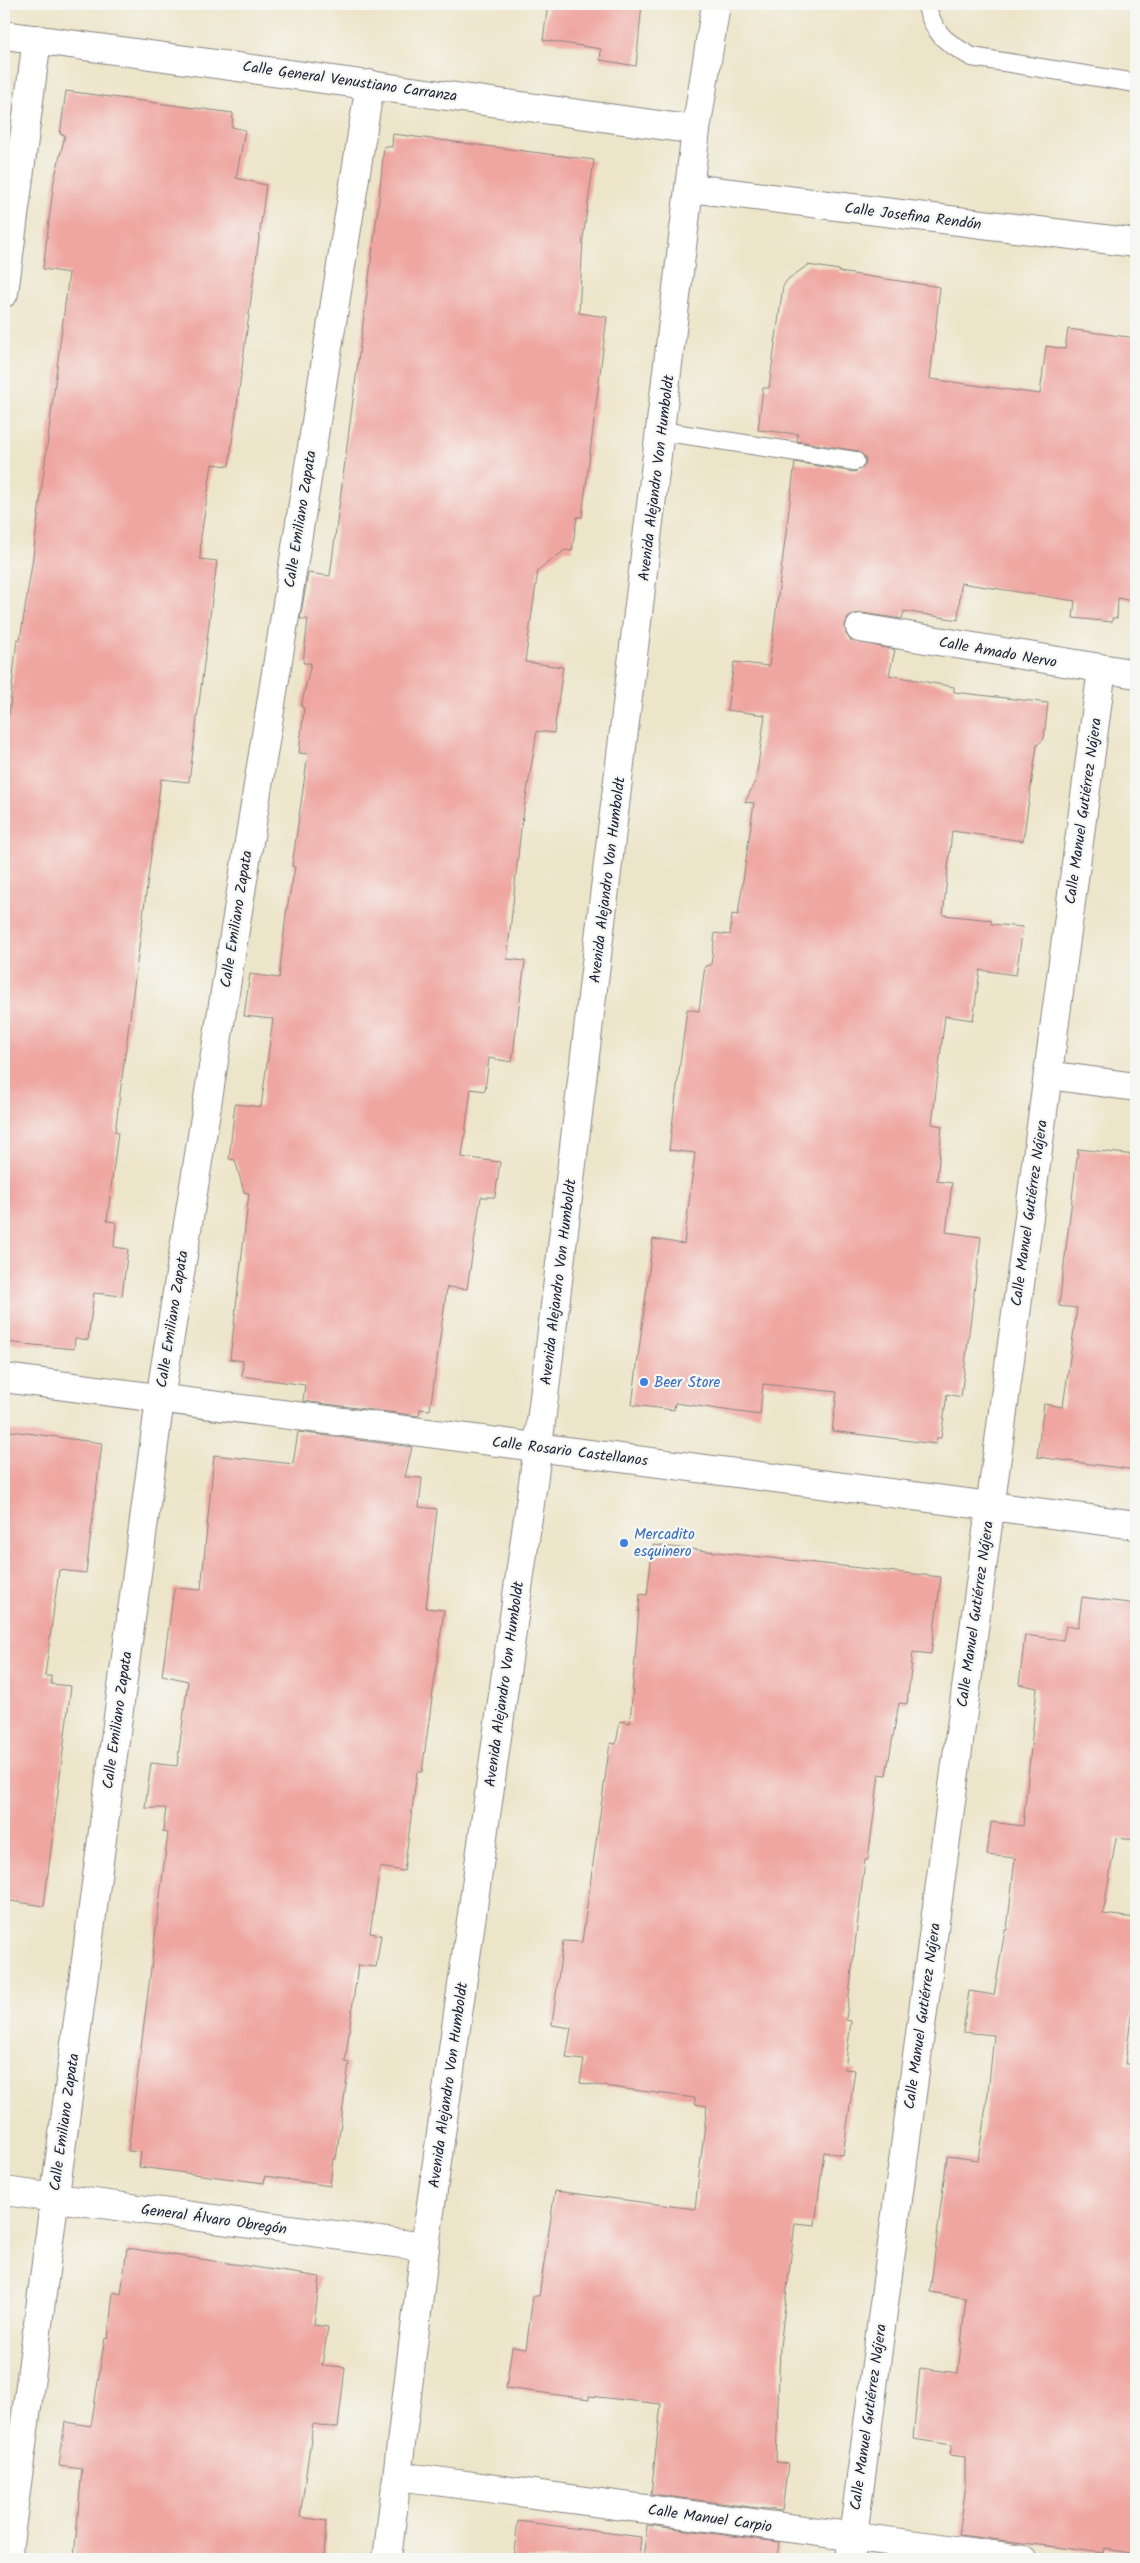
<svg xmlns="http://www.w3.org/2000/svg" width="1140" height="2563" viewBox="0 0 1140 2563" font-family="Kalam,sans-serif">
<rect width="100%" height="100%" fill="#f6f6f2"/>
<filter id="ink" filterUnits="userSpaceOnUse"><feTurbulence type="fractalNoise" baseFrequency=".02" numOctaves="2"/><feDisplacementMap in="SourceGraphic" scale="10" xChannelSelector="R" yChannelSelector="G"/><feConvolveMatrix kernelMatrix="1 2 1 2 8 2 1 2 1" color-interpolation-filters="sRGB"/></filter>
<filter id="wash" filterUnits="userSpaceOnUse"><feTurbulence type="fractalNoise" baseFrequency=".0096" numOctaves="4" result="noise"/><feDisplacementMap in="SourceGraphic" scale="20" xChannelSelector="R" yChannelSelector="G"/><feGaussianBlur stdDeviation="1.12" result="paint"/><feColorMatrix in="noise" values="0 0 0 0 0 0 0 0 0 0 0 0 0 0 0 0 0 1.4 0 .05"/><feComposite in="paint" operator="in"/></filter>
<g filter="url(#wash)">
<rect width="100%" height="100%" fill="#ede5c9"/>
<g id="blocks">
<g fill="#efa6a0">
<path d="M548 4H642L636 66 600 60 601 49 543 40Z"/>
<path d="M66 91 233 113 232 127 245 130 236 178 266 185 229 466 212 464 201 537 200 559 217 561 189 782 161 779 155 824 115 1132H118L107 1221 116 1222 114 1247 128 1249 122 1296 94 1293 88 1340 75 1338 74 1349 4 1342V715H9L17 639 20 640 32 564 69 273 43 269 54 181 65 135 60 134Z"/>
<path d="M393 134 594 160 583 238 579 313 607 317 582 517H577L572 551 565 550 538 570 525 662 563 667 554 733 537 731 521 828 507 959 525 961 512 1062 489 1058 485 1091 471 1089 462 1157 500 1162 495 1197H481L467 1289 447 1287 430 1410 420 1409 419 1416 303 1401 305 1385 242 1376 243 1361 230 1359 249 1193 244 1192 235 1160 229 1159 235 1104 261 1107 273 1019 244 1016 250 974 279 978 286 914 295 867 292 866 308 754 299 753 304 708 301 707 311 663H303L308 619H300L308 573 330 576 378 209 384 146 392 147Z"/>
<path d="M808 265 839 270V272L940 287 930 379 1040 394 1046 346 1065 349 1068 329 1136 338V602L1118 598 1117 618H1112V622L1073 618 1075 601 961 583 958 620 904 611 902 619 862 613 854 614 848 618 845 625 846 634 850 640 895 650 889 675 954 687V692L1048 703 1044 739 1037 745 1023 841 952 831 943 915 991 920V924L1023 927 1016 975 980 970 973 1020 945 1016 932 1124 942 1126 937 1181 952 1183 946 1232 981 1237 961 1397 947 1394 941 1438H937L936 1444 832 1431 837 1392 763 1384 760 1415 675 1403 674 1410 632 1405 653 1239 684 1244 695 1153 669 1150 687 1009 699 1011 705 966 711 965 715 933 730 935 732 914 738 915 754 803 745 802 756 780 765 715 727 710 734 662 769 666 795 462 854 472 863 468 866 462 865 457 857 451 797 441 798 434 758 430 763 388H769L783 286 788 279Z"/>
<path d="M1078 1149 1136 1155V1470L1037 1457 1044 1404 1063 1407 1077 1308 1059 1306Z"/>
<path d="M4 1430 102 1443 86 1573 59 1570 45 1676H51V1684L71 1686 44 1906 4 1900Z"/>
<path d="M298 1432 412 1447 405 1477 422 1478 419 1507 437 1509 426 1608 444 1610 422 1772H417L404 1871 380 1867 370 1933 381 1935 376 1967 358 1965 345 2062 349 2063 336 2159H333L330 2186 265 2176 264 2183 139 2167 141 2152 128 2151 168 1833 163 1832 166 1808H145L151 1763 177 1766 188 1681 162 1675 174 1588 201 1590 214 1455 293 1464Z"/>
<path d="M653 1545 941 1577 931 1654 913 1652 907 1704 899 1703 886 1775 879 1774 868 1860H865L846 2020 851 2021 845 2069 855 2070 843 2155 824 2152 815 2225 795 2223 780 2347 776 2462 788 2464 782 2511 651 2494 661 2404 589 2396V2399L506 2388 512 2347 526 2349 533 2296H539L555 2191 695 2209 707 2106 695 2104V2098L580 2083 584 2060 566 2058 571 2028 552 2025 563 1941 582 1942 610 1743 616 1744 620 1721 630 1723 640 1594 647 1595Z"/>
<path d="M1082 1597 1136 1604V1840L1116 1838 1103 1914 1136 1918V1978L1125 2064H1136V2553L1104 2548 1103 2553 959 2535 965 2492V2457L950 2455 952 2445 913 2439 920 2368 958 2373 966 2298 930 2292 947 2156 978 2160 988 2093 994 2035 963 2032 969 1991 994 1995 1005 1930H1007L1015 1858 987 1855 991 1822 1023 1826 1037 1688 1019 1684 1025 1635 1063 1640 1066 1626 1078 1628Z"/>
<path d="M127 2248 320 2277 314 2325 328 2327 322 2365 345 2367 338 2428 313 2424 300 2517 326 2521 324 2559H74L82 2469 59 2466 65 2422 91 2426 105 2337 108 2338 113 2292 121 2294Z"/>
<path d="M518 2521 641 2537 639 2559H513Z"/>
<path d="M647 2525 779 2542 777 2559H643Z"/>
</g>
</g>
</g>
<g filter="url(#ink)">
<use href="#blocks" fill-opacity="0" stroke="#888482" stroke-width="1"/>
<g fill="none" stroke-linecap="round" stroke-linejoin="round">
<g stroke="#888482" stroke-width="20">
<g id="service">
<path d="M926 4C934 34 945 42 972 57L1136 83"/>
<path d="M661 431 855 461"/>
</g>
</g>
<g stroke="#888482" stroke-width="30">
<g id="minor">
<path d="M860 628 1136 674"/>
<path d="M1048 1075 1136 1087"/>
<path d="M4 1378 1136 1525"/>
<path d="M4 2191 425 2247"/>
<path d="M398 2476 1022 2559"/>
<path d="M7 2559 160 1399 370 84"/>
<path d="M850 2559 1102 669"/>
</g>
</g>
<g stroke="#888482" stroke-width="30">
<g id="tertiary">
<path d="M4 35 696 130"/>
<path d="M690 188 1136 243"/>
<path d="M4 293 37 39"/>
<path d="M387 2559 425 2247 538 1447 696 130 716 4"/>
</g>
</g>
<use href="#service" stroke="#fff" stroke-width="18"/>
<use href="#minor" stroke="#fff" stroke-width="28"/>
<use href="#tertiary" stroke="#fff" stroke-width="28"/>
</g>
</g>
<g fill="#3f7fe0" stroke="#f6f6f2" stroke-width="2">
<circle cx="644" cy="1382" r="5"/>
<circle cx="624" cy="1543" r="5"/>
</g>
<g text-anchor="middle" stroke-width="4.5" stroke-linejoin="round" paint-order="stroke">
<g font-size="15" fill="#22223b" stroke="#f6f6f2">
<text transform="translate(350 81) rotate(8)" y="5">Calle General Venustiano Carranza</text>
<text transform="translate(913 216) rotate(7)" y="5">Calle Josefina Rendón</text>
<text transform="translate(656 478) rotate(-83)" y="5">Avenida Alejandro Von Humboldt</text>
<text transform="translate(300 519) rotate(-81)" y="5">Calle Emiliano Zapata</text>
<text transform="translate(998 652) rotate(10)" y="5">Calle Amado Nervo</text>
<text transform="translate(1083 811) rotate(-82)" y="5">Calle Manuel Gutiérrez Nájera</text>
<text transform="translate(607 880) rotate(-83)" y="5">Avenida Alejandro Von Humboldt</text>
<text transform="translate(236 919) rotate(-81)" y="5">Calle Emiliano Zapata</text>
<text transform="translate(1029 1213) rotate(-82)" y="5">Calle Manuel Gutiérrez Nájera</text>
<text transform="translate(558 1282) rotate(-83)" y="5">Avenida Alejandro Von Humboldt</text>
<text transform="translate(172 1319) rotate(-81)" y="5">Calle Emiliano Zapata</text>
<text transform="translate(570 1451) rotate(7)" y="5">Calle Rosario Castellanos</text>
<text transform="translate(975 1614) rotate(-82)" y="5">Calle Manuel Gutiérrez Nájera</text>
<text transform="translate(504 1684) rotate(-82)" y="5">Avenida Alejandro Von Humboldt</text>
<text transform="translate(117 1720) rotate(-82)" y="5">Calle Emiliano Zapata</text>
<text transform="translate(922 2016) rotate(-82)" y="5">Calle Manuel Gutiérrez Nájera</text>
<text transform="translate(448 2085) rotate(-82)" y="5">Avenida Alejandro Von Humboldt</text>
<text transform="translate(64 2122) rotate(-82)" y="5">Calle Emiliano Zapata</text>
<text transform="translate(214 2219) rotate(8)" y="5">General Álvaro Obregón</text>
<text transform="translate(868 2417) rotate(-82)" y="5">Calle Manuel Gutiérrez Nájera</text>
<text transform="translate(710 2518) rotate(8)" y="5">Calle Manuel Carpio</text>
</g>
<g font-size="15" fill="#366cbe" stroke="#f6f6f2" text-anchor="start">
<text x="654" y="1387">Beer Store</text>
<text x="634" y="1539">Mercadito<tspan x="634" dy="17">esquinero</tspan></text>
</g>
</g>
<rect width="1140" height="2563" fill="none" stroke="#f6f6f2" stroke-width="20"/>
</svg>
